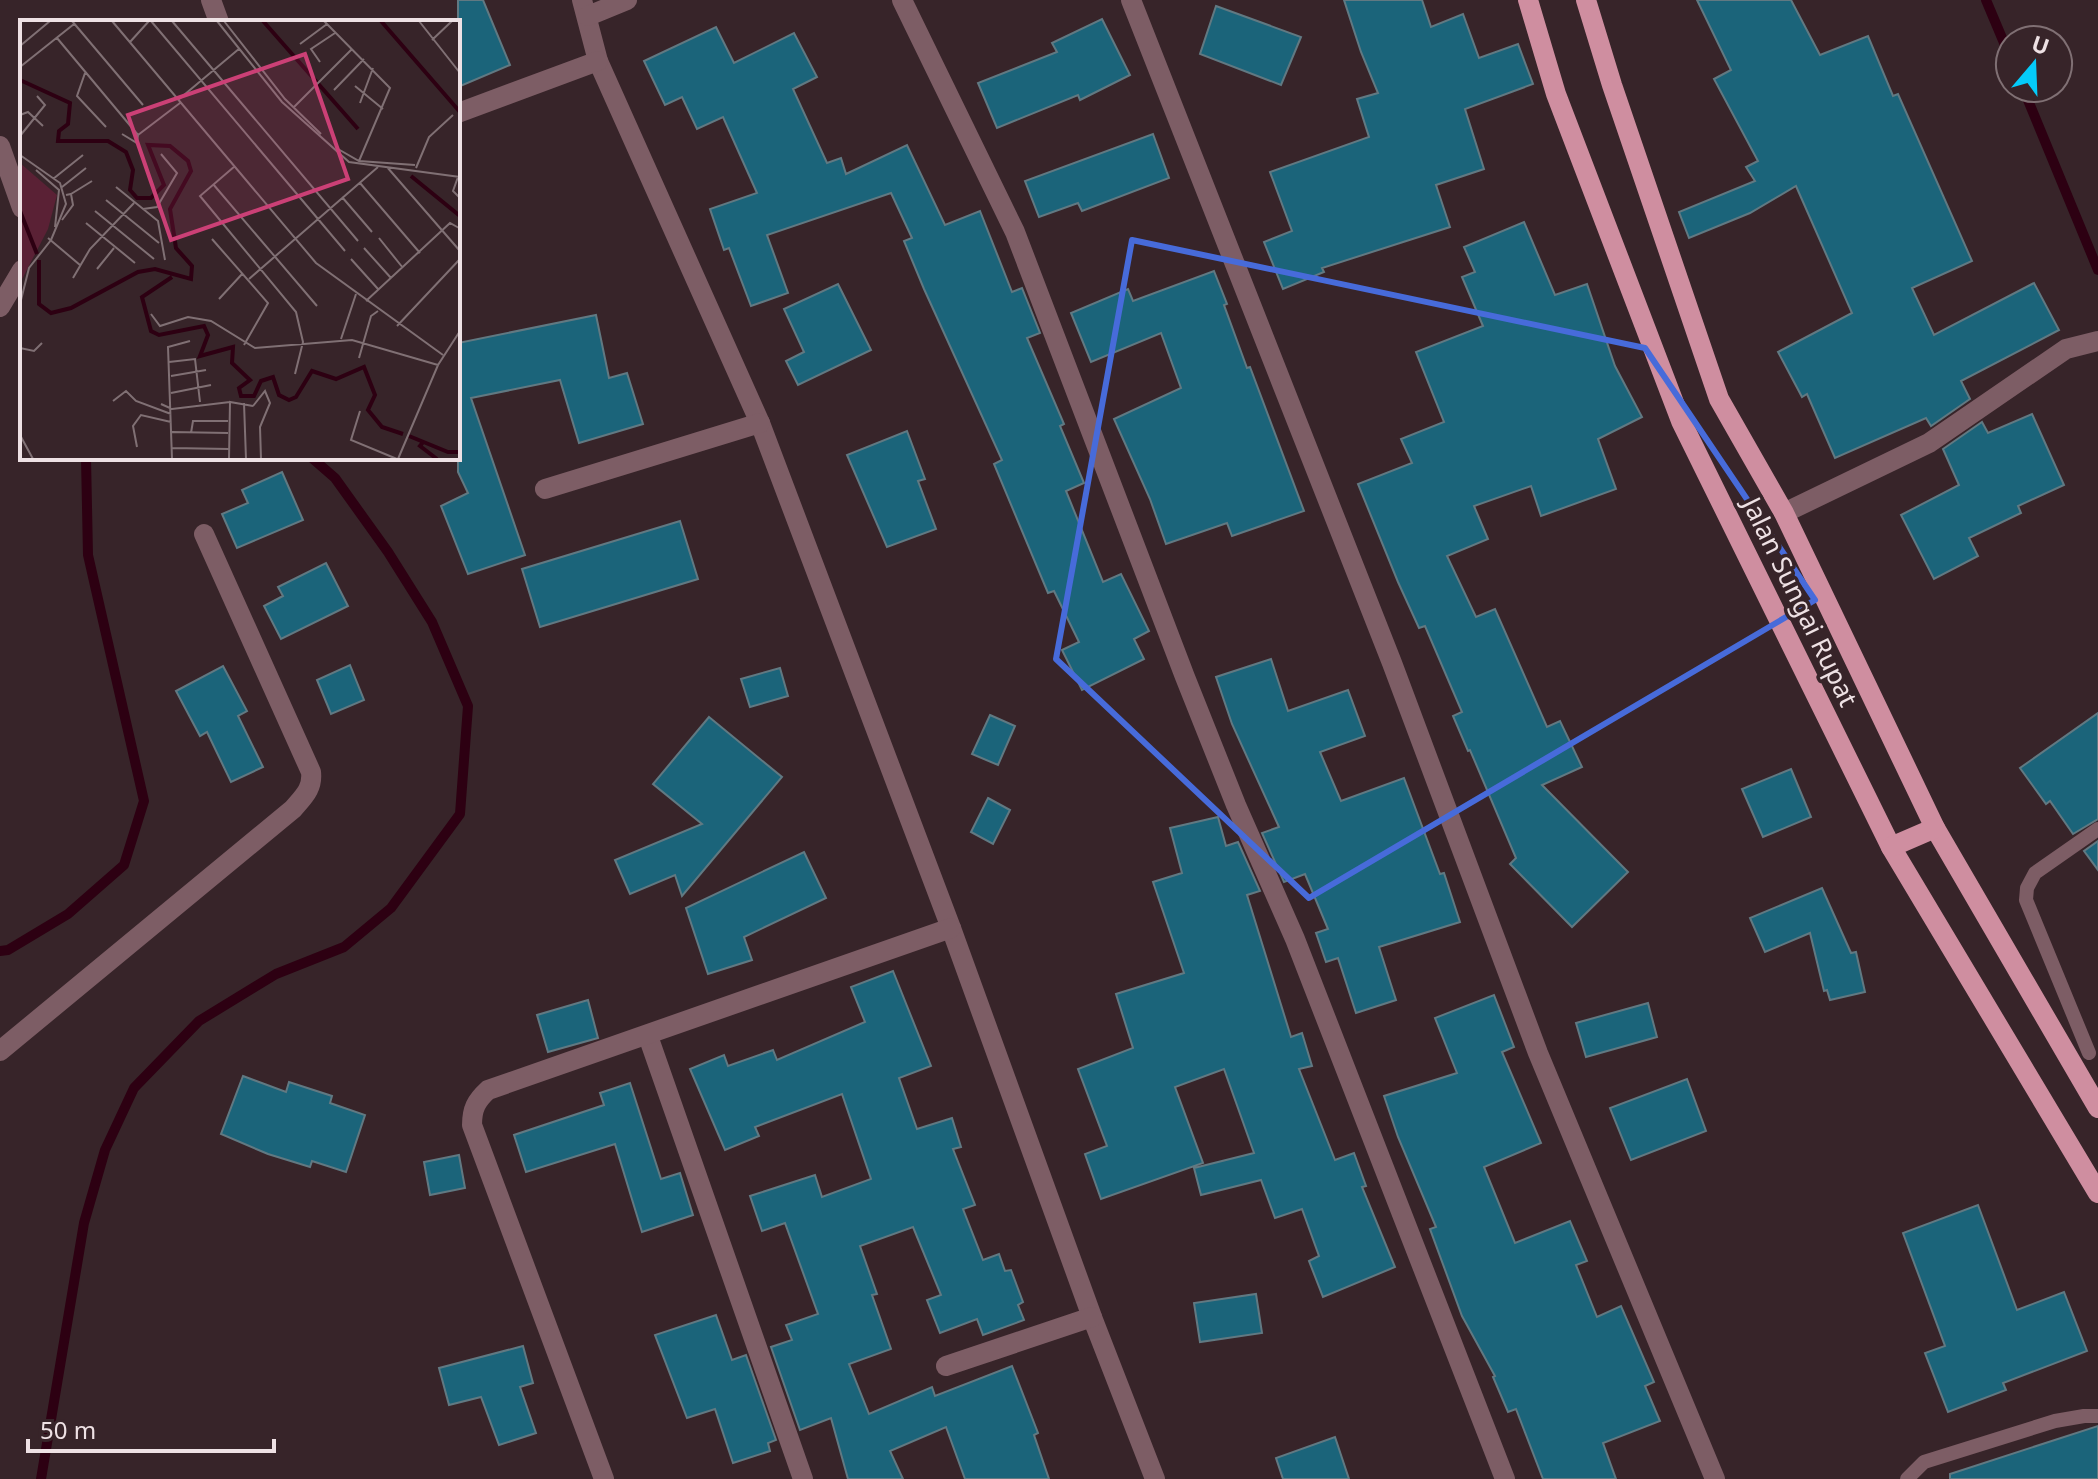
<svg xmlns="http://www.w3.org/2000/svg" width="2098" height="1479" viewBox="0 0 2098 1479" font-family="'Noto Sans',sans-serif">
<rect width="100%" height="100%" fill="#372429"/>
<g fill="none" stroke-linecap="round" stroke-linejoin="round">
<g stroke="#2d0012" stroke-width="10">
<path d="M1986 0 2010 57"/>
<path d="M2023 88 2098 270"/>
<path d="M0 951 8 950 68 914 124 865 144 801 88 555 86 458"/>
<path d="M41 1479 84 1223 105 1150 134 1088 199 1021 276 974 344 947 391 908 460 814 468 706 432 622 388 552 335 478 312 458"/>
</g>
</g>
<g fill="#1b647a" stroke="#617982" stroke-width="2">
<path d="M458 0H483L510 65 458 87Z"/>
<path d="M1344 0H1422L1431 27 1463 14 1479 58 1518 44 1533 84 1465 109 1484 169 1436 185 1450 227 1322 268 1324 272 1283 289 1264 242 1292 231 1270 172 1369 137 1357 99 1378 93 1361 52Z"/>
<path d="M1697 0H1791L1820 55 1868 36 1893 96 1898 94 1972 261 1912 288 1934 335 2034 283 2059 330 1961 381 1970 399 1931 426 1926 418 1835 458 1807 394 1802 397 1778 352 1852 313 1796 186 1750 213 1689 238 1679 212 1755 181 1746 167 1758 161 1714 79 1731 70Z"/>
<path d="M1216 6 1301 37 1281 85 1200 54Z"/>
<path d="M1102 19 1130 75 1080 100 1078 95 997 128 978 83 1057 52 1052 43Z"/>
<path d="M716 27 734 63 794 33 817 77 793 89 827 163 841 158 846 174 907 145 945 225 980 211 1012 292 1022 288 1040 333 1027 338 1064 424 1060 426 1084 483 1066 491 1103 582 1121 574 1149 631 1134 639 1144 659 1082 690 1062 650 1079 642 1054 591 1048 593 994 464 1002 460 924 289 904 241 912 238 891 193 767 235 788 293 751 306 729 248 724 250 710 209 757 193 723 117 697 129 682 97 665 105 644 61Z"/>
<path d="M1153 134 1169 178 1082 211 1078 203 1039 217 1025 181Z"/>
<path d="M1524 222 1555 295 1587 284 1615 366 1642 417 1598 439 1616 489 1541 516 1531 486 1474 506 1488 539 1447 556 1476 617 1495 609 1547 727 1560 721 1582 767 1542 785 1628 872 1572 927 1510 864 1516 858 1470 750 1468 751 1453 716 1462 712 1425 626 1419 628 1398 582 1358 484 1412 463 1401 439 1444 422 1416 352 1483 326 1462 277 1475 272 1464 247Z"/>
<path d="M1214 271 1227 304 1224 305 1247 368 1250 367 1304 511 1232 536 1227 523 1166 544 1150 499 1114 419 1181 388 1161 333 1091 362 1071 313 1128 289 1133 301Z"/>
<path d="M838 284 871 350 798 385 786 361 804 352 784 309Z"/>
<path d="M596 315 609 378 627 373 643 424 579 443 560 380 471 398 525 555 468 574 441 506 468 493 458 472V343Z"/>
<path d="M2032 414 2064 485 2018 506 2021 513 1969 538 1978 556 1934 579 1901 515 1959 485 1943 449 1982 422 1988 433Z"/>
<path d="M907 431 925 479 918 481 936 529 887 547 847 455Z"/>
<path d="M282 472 303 520 237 548 222 514 248 503 242 490Z"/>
<path d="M680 521 698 579 540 627 522 569Z"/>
<path d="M326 563 348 606 281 639 264 606 283 596 278 587Z"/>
<path d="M1271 659 1288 711 1348 690 1365 736 1320 752 1341 801 1404 778 1440 874 1444 873 1460 922 1379 947 1396 1000 1356 1013 1338 958 1326 962 1316 933 1328 929 1305 874 1284 882 1262 833 1279 827 1232 724 1216 677Z"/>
<path d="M350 665 364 700 331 714 317 680Z"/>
<path d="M223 666 247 711 238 716 263 767 231 782 207 732 200 736 176 691Z"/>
<path d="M780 668 788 696 750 707 741 679Z"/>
<path d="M2098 713V819L2073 834 2050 801 2046 804 2020 768Z"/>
<path d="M990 715 1015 726 998 765 972 754Z"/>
<path d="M709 717 782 777 682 896 675 875 630 894 615 860 702 824 653 784Z"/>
<path d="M1791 769 1811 817 1763 837 1742 789Z"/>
<path d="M988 798 1010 810 993 844 971 832Z"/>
<path d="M1218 817 1226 846 1238 842 1260 891 1247 895 1291 1037 1302 1033 1312 1066 1299 1069 1335 1160 1354 1153 1366 1186 1362 1187 1395 1267 1323 1297 1309 1261 1319 1256 1302 1209 1275 1218 1261 1180 1201 1195 1194 1168 1254 1153 1224 1069 1175 1087 1203 1163 1101 1199 1085 1154 1107 1146 1078 1069 1133 1048 1116 994 1184 973 1153 882 1182 873 1170 828Z"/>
<path d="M2098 841V870L2084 851Z"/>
<path d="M804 852 826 898 744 937 752 960 708 974 686 908Z"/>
<path d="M1822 888 1851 953 1856 952 1865 992 1830 1000 1827 990 1824 991 1810 933 1765 952 1750 918Z"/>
<path d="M893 971 931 1066 899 1078 917 1129 952 1118 961 1147 953 1149 975 1205 963 1209 983 1260 999 1254 1005 1271 1011 1270 1023 1302 1018 1305 1024 1320 983 1335 977 1319 940 1333 927 1300 941 1295 913 1227 860 1246 877 1294 872 1295 891 1349 849 1364 869 1414 932 1387 935 1396 1012 1366 1038 1433 1034 1435 1049 1479H965L946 1427 890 1451 903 1479H848L831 1418 800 1430 771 1347 792 1340 786 1325 818 1314 785 1223 762 1231 750 1196 815 1175 822 1197 871 1179 842 1094 755 1127 759 1136 725 1150 690 1069 724 1055 728 1066 773 1050 777 1060 865 1022 851 987Z"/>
<path d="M1494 995 1514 1047 1502 1052 1541 1143 1484 1167 1515 1243 1570 1221 1587 1261 1576 1265 1597 1317 1621 1306 1654 1382 1645 1386 1660 1421 1603 1443 1616 1479H1543L1516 1409 1508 1412 1493 1377 1495 1376 1462 1316 1430 1229 1436 1227 1398 1137 1384 1096 1457 1073 1435 1018Z"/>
<path d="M588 1000 598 1038 548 1052 537 1015Z"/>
<path d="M1648 1003 1657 1037 1586 1057 1576 1023Z"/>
<path d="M243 1076 286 1092 289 1082 332 1096 330 1103 365 1115 346 1172 312 1161 310 1167 268 1154 221 1134Z"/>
<path d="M1687 1079 1706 1131 1631 1160 1610 1108Z"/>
<path d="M630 1083 661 1179 680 1173 693 1215 642 1232 615 1144 526 1172 514 1135 604 1105 600 1093Z"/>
<path d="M459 1155 465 1188 430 1195 424 1162Z"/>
<path d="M1978 1205 2017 1310 2064 1292 2087 1351 2003 1383 2006 1390 1948 1412 1925 1353 1945 1346 1903 1233Z"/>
<path d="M1256 1294 1262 1333 1200 1342 1194 1303Z"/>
<path d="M716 1315 732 1360 746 1355 776 1440 768 1443 770 1451 733 1463 715 1409 687 1418 655 1335Z"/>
<path d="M523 1346 533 1383 520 1387 536 1433 499 1445 481 1397 449 1405 439 1368Z"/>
<path d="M2098 1426V1479H1950V1474Z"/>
<path d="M1335 1437 1349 1479H1283L1276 1458Z"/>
</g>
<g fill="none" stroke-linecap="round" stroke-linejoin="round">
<g stroke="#7d5d65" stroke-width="14">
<path d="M2089 1053 2026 900 2027 888 2035 873 2098 829"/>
<path d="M1907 1479 1924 1462 2055 1421 2084 1416H2098"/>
</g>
<g stroke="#7d5d65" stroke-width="20">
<path d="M211 0 219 22"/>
<path d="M582 0 598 61 760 423 951 928 1092 1317 1155 1479"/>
<path d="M902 0 1015 232 1185 677 1236 805 1295 939 1505 1479"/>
<path d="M1131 0 1392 663 1538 1053 1715 1479"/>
<path d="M588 16 627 0"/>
<path d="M458 113 598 61"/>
<path d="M0 146 22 208"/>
<path d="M0 307 22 270"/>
<path d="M545 489 760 423"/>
<path d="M1784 513 1929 443 2066 349 2098 341"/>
<path d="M648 1036 803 1479"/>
<path d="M0 1051 293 809C303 797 313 789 311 772L204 534"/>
<path d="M946 1366 1092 1317"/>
<path d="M604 1479 472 1125C472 1109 476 1101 488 1090L951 928"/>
</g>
<g stroke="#cf8ea0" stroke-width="20">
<path d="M1528 0 1556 94 1681 421 1891 847 2098 1193"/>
<path d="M1586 0 1612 85 1719 399 1784 513 1935 828 2098 1108"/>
<path d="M1891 847 1935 828"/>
</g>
</g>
<path fill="none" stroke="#476bda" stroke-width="6" stroke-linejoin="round" d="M1132 240 1645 348 1815 600 1309 898 1056 659Z"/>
<g text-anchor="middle" stroke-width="7" stroke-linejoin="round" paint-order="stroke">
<g font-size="26" fill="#eee1e4" stroke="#372429">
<text transform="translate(1800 602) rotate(64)" y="9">Jalan Sungai Rupat</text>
</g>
</g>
<g transform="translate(20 20)">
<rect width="440" height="440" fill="#372429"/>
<path d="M0 143 37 175 28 209 0 263Z" fill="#5a2135"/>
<path fill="none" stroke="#2d0012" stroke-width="4" d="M243 1 338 109M361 1 440 92M0 60 50 83 48 104 39 111 38 121H88L106 132 113 150 110 170 117 178H131L144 165 128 125 150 126 168 141 171 151 150 189 156 228 172 246 171 259 135 249 118 252 51 288 31 293 19 284V240M391 156 440 196M0 191 17 234M152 257 122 277 131 311 139 315 184 306 188 315 180 336 213 327 212 343 230 360 219 368 221 376H234L241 361 253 357 259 375 269 380 276 377 292 351 316 359 344 347 355 375 348 390 362 407 383 414M389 416 428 432H440M404 421 400 426 417 439"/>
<path fill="none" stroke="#807074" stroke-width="2" d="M52 1 123 85M92 1 296 243 423 335M131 1 325 231M152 1 338 221M197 1 262 82 329 142 440 157M204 1 265 79 301 114M304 1 370 68 339 141M399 1 440 53M37 18 118 115M412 20 432 1M110 22 129 1M280 24 307 4M0 26 30 1M300 42 291 29 315 13M0 47 54 4M65 53 57 76 86 107M335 66 363 89M314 70 344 39M158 80 220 28M340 83 353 48M274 87 332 29M0 95 8 92 23 106M102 114 117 123 118 115 160 83M0 116 25 85 17 76M318 129 339 141 395 145M0 135 40 163 46 184 31 220 9 248 0 284M215 146 180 176 276 292 283 322 275 354M367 147 440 231M396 148 409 117 433 95M16 150 39 170 35 207M438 157 433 171 440 178M33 159 63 135M340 163 400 233M193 164 297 286M42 167 66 148M96 167 138 201 145 240M51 174 72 161M322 177 352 212M86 180 139 223M123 189 137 187 157 153 141 134M75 191 134 239M42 200 53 185 51 174 46 175M66 203 115 243M28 218 60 245M359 218 383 248M192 219 248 283 224 325M344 228 371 258M331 239 358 269M77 249 94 228M53 258 70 229 114 183M229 259 358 147M199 279 223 253M346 281 430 203 439 208M131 294 140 306 168 297 191 301 235 328 332 320 418 345M377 306 440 239M321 319 336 274M0 328 14 331 22 323M339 338 351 296 358 291M149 342 175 339 180 382M151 356 186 350M151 373 191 365M93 381 106 371 116 381 151 394M224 383 226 439M141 384 152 389 210 382M233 386 245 371 250 383 240 407 241 439M340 391 331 420 377 439M152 412 208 413M171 413 173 401H208M0 415 13 439M117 427 113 406 121 395 151 402M152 428 209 429M152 439 148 327 170 321M209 439 210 382 233 386M378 439 418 345 440 311"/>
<path fill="#cb4076" fill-opacity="0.15" stroke="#cb4076" stroke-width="4" d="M285 34 328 159 151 220 108 95Z"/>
<rect width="440" height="440" fill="none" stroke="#eee1e4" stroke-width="4"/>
</g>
<g transform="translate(2034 64) rotate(19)"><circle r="38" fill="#372429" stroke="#807074" stroke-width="2"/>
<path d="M0-6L14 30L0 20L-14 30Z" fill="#04cbf9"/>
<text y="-12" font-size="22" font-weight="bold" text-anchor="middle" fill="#eee1e4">U</text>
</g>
<path d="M28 1439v12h246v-12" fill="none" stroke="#eee1e4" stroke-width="4"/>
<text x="40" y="1439" font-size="24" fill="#eee1e4" stroke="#372429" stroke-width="6" paint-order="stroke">50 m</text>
</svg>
